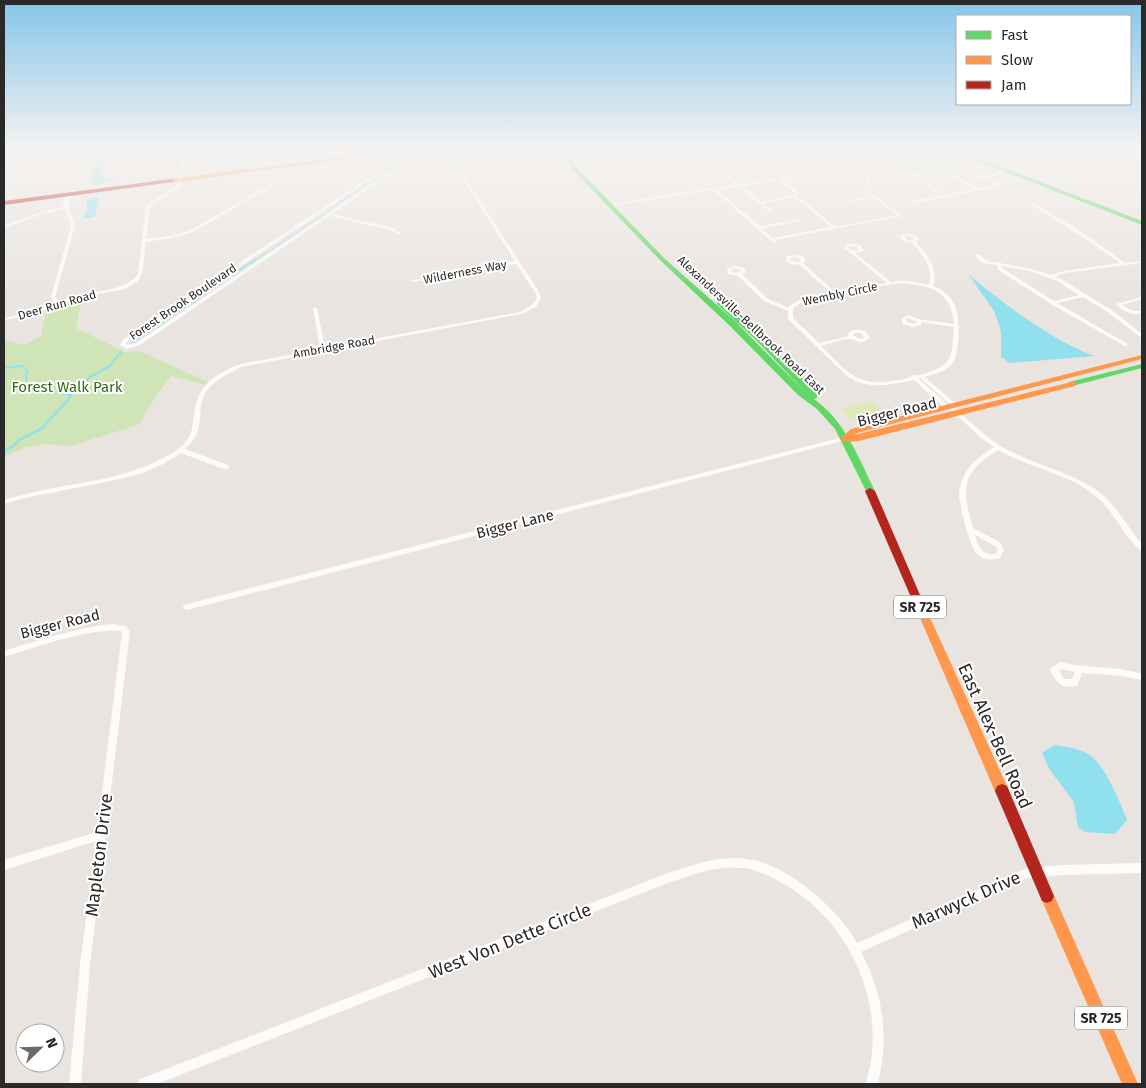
<svg xmlns="http://www.w3.org/2000/svg" width="1146" height="1088" viewBox="0 0 1146 1088" font-family="'Fira Sans',sans-serif">
<rect width="100%" height="100%" fill="#e9e4e0"/>
<path fill="#cfe5b7" d="M82 299 76 328 125 352 139 351 208 382 205 385 171 376 152 402 140 424 72 446 45 444 24 448 4 457V340L25 345 41 336 46 311Z"/>
<path fill="#dceab5" d="M871 401 882 411 852 420 841 409Z"/>
<g fill="#90e0ed">
<path d="M105 158 102 176 104 178 119 180 92 185 90 183 98 160Z"/>
<path d="M96 197 99 198 95 216 84 219 83 217 87 212V200Z"/>
<path d="M968 274C1000 301 1055 343 1095 356L1010 363 1001 357V331L994 311Z"/>
<path d="M1054 745C1066 746 1081 749 1091 756 1105 766 1121 804 1127 820L1115 834 1085 832 1078 827 1074 802 1050 770 1042 753Z"/>
</g>
<g fill="none" stroke-linecap="round" stroke-linejoin="round">
<g stroke="#90e0ed" stroke-width="1">
<path d="M327 211 373 180"/>
<path d="M254 261 322 215"/>
</g>
<g stroke="#90e0ed" stroke-width="2">
<path d="M226 279 256 259"/>
<path d="M133 342 222 282"/>
<path d="M4 368 22 366 27 370 26 380 32 388 71 395 67 401"/>
<path d="M71 395 90 377 110 366 121 352"/>
</g>
<path stroke="#90e0ed" stroke-width="2.5" d="M4 451 12 447 19 440 41 429 68 400"/>
<g fill="#fcfbfa" fill-rule="evenodd">
<path d="M182 149H186L184 163 229 157V149H233V157L291 149H302L184 165 181 187 153 204 150 208 146 239 171 236 191 230 274 182 282 174 285 175 276 184 193 232 171 238 146 242 142 274 138 281 125 289 77 298 31 315 4 320V318L28 313 55 303 51 297 71 226 65 209 42 214 5 228H4V226L40 212 65 206 63 201 65 191 67 190 69 191 67 199 73 190H75L76 191 68 205 75 226 55 297 59 302C65 299 71 297 78 295 97 291 126 291 138 274L146 208 151 202 178 185 182 151 148 156 137 161 136 166 134 167 132 166 133 160 147 154Z"/>
<path d="M318 149H322L325 162 322 161Z"/>
<path d="M443 149H447L539 292 541 298 536 307 521 314 241 367C230 373 217 379 208 389 198 401 202 416 198 430 196 438 190 444 185 449L228 465 229 467 228 469H224L181 453 163 464 143 473 120 479 25 498 4 504V500C18 496 33 492 48 489 92 481 137 476 175 451 198 436 190 423 197 401 202 383 221 371 238 365 246 362 256 361 264 360 283 356 302 353 320 349L313 308V307L317 308 325 348 520 312 532 305 537 298 535 292 516 264 413 282 411 281 413 280 515 261 454 165 397 173 379 182 332 214 393 228 400 232V234H398L391 230 329 216 140 345 127 349 120 345 124 339 365 180 385 173 452 163ZM386 175H389L377 180 328 213H326V215L136 343 128 345 126 344 128 341 367 182Z"/>
<path d="M666 149H670L677 155 718 149H728L679 157 715 188 736 185 721 172 706 174H705V172L754 165 770 179C780 178 782 175 792 177L793 182H786L800 194 796 196 806 202 835 227 898 215 874 198 846 202 844 201 871 196 867 193 869 192 903 216 775 240 777 242 775 243 757 229 713 190 609 206 608 205 610 204 711 188ZM753 167 767 180 740 184 725 171ZM779 180 795 194 781 198 761 202 742 186 769 182 771 183H772V181ZM738 187 770 212 772 211 771 210 764 204 793 197 804 204 831 227 773 238 762 229 799 221 797 220 760 226 717 190Z"/>
<path d="M778 149H782L784 154H791L790 149H794L795 155 793 156H782Z"/>
<path d="M794 149H802L832 155 860 167 875 170 920 174 968 170 986 177 1057 149H1062L990 178 1000 184V186L979 191H977L910 204 908 203 909 202 941 195 908 175 872 172 868 188 865 189 869 171 858 169 830 157ZM968 172 996 185 978 188 952 173ZM947 174 974 189 946 195 914 176H920Z"/>
<path d="M874 149H879L893 156 908 155 906 153C915 145 918 152 927 152 931 153 936 151 940 151L942 152 926 155 924 156C914 154 903 160 892 158 886 157 879 152 874 149ZM914 151 920 153 911 154 910 153Z"/>
<path d="M1032 203H1034L1085 234 1125 263 1142 261V263L1065 273 1055 277 1061 279 1113 311 1142 334V337H1140L1109 313 1083 297 1057 303 1128 344 1125 346 1123 345 1051 304 998 270 997 265 983 263 976 257V255H980C985 260 991 264 998 262L1000 263 1031 269 1051 275 1064 271 1120 263 1081 236 1032 205ZM1001 266 1030 271 1057 281 1079 295 1054 301 1002 268Z"/>
<path d="M906 233 915 235 919 239 916 242C927 254 939 269 933 286 959 296 960 317 958 341 957 348 957 357 953 363 947 371 935 374 925 377L956 404 957 405 954 407C970 421 985 437 1004 448 1034 465 1070 471 1098 491 1117 505 1127 527 1142 544V551C1130 545 1113 512 1101 501 1073 474 1031 469 998 450 960 474 962 488 973 528L1000 542 1004 550 1000 558C993 560 984 561 978 555 970 548 960 508 959 496 959 491 960 485 962 481 967 465 980 456 994 447L980 437 949 408H945L914 380C892 385 868 390 848 377L788 319V311L764 301 738 276 728 274 727 269 735 266 744 268 746 272 742 274 768 299 789 308V306L799 300 832 294 799 264 793 265 786 261 787 256 797 255 805 258V262L803 263 836 293 887 283 849 252 844 249C848 241 852 244 860 245L864 251 855 253 891 282C903 279 917 282 929 285 934 268 923 255 912 243L905 242 899 237ZM907 235 914 239C910 242 907 240 904 237ZM849 246 857 247 859 250 854 251 848 248ZM796 257 801 260V261L796 262 790 260 791 258ZM735 268 740 270 741 271 737 273 732 272 731 270ZM897 283C927 285 951 288 954 324L918 319 908 315 901 319 903 324 913 327 921 325V322L954 327C951 352 956 363 929 372 924 374 919 376 914 375 909 379 899 380 892 381 855 387 845 369 821 346 828 344 845 338 850 339 859 340 859 346 870 338L865 331C858 329 853 329 847 334L849 336 819 343 793 318V308L802 302ZM908 318 917 322 916 323H913L907 322 906 319ZM856 333H861L864 338C860 340 856 338 853 334ZM920 378 950 404 948 405 919 379ZM975 535 995 546 998 550 996 554C981 555 979 548 975 535Z"/>
<path d="M1142 297V299L1122 305 1133 311H1142V313C1132 316 1123 311 1116 304Z"/>
<path d="M844 437 846 438 847 439 846 440 187 610 184 609 183 607 184 605 187 604Z"/>
<path d="M113 624 126 626 130 632 90 965 81 1084H69L80 965 96 841 4 870V860L97 832 122 633 121 631C87 628 37 647 4 657V651C39 640 75 628 113 624Z"/>
<path d="M1060 662C1087 669 1115 665 1142 674V680L1122 676 1082 673 1077 686C1061 689 1057 683 1050 670L1051 668ZM1061 669 1075 672 1072 679H1064L1059 671Z"/>
<path d="M732 858C741 858 750 859 758 861 795 872 839 910 857 943L1027 868 1063 865 1142 863V873L1063 875 1027 878 861 952C878 983 886 1018 883 1053 882 1064 880 1074 878 1084H866C868 1074 871 1064 872 1054 878 990 847 926 794 890 777 880 762 870 742 868 716 865 692 875 668 883L157 1084H137L139 1080 143 1078 668 873C689 866 709 859 732 858Z"/>
</g>
<g fill="#63d668" fill-rule="evenodd">
<path d="M559 149H565L576 167 665 259 736 322 804 391 807 394 757 341 717 304V302H721L763 337 817 394V398L814 399C846 422 858 457 875 491L873 493H867L835 429 817 409 798 395 730 326 661 261 572 169Z"/>
<path d="M947 149H955L1142 221V225Z"/>
<path d="M1142 364V368L1072 386 1068 384 1069 382Z"/>
</g>
<g fill="#ff974d" fill-rule="evenodd">
<path d="M404 149H419L171 183 168 181 171 179Z"/>
<path d="M1142 355V359L857 433 854 435 1072 382H1075V386L859 441 844 442 840 439 851 429Z"/>
<path d="M922 607 926 608 927 611 1007 786 1009 791 1007 796 1002 798 997 796 917 611 918 608Z"/>
<path d="M1047 889 1052 891 1138 1084H1122L1040 896 1042 891Z"/>
</g>
<g fill="#b3261e" fill-rule="evenodd">
<path d="M171 179 174 181 173 182 4 205V201Z"/>
<path d="M870 488 875 491 927 611 926 614 922 615 918 614 917 611 865 491Z"/>
<path d="M1002 784 1007 786 1054 896 1052 901 1047 903 1042 901 995 791 997 786Z"/>
</g>
</g>
<linearGradient id="sky" x2="0" y2="1"><stop stop-color="#85c6ea"/><stop offset="0.5" stop-color="#f5f3f1"/><stop offset="1" stop-color="#f5f3f1" stop-opacity="0"/></linearGradient>
<rect width="1146" height="301" fill="url(#sky)"/>
<g text-anchor="middle" stroke-width="4" stroke-linejoin="round" paint-order="stroke">
<g font-size="12" fill="#2a2a2a" stroke="#fff">
<text transform="translate(465 272) rotate(-11)" y="4">Wilderness Way</text>
<text transform="translate(840 294) rotate(-12)" y="4">Wembly Circle</text>
<text transform="translate(183 302) rotate(-34)" y="4">Forest Brook Boulevard</text>
<text transform="translate(57 305) rotate(-16)" y="4">Deer Run Road</text>
<text transform="translate(751 325) rotate(43)" y="4">Alexandersville-Bellbrook Road East</text>
<text transform="translate(334 347) rotate(-10)" y="4">Ambridge Road</text>
</g>
<g fill="#fff" stroke="#6a6a6a" stroke-width="1">
<rect x="894" y="595.5" width="52" height="23" rx="4"/>
<rect x="1075" y="1006.5" width="52" height="23" rx="4"/>
</g>
<g font-size="14" font-weight="bold" fill="#2a2a2a">
<text x="920" y="612">SR 725</text>
<text x="1101" y="1023">SR 725</text>
</g>
<g font-size="15" fill="#326b17" stroke="#fff">
<text x="67" y="392">Forest Walk Park</text>
</g>
<g font-size="15" fill="#2a2a2a" stroke="#fff">
<text transform="translate(897 412) rotate(-14)" y="5">Bigger Road</text>
<text transform="translate(515 524) rotate(-14)" y="5">Bigger Lane</text>
<text transform="translate(60 624) rotate(-14)" y="5">Bigger Road</text>
</g>
<g font-size="18" fill="#2a2a2a" stroke="#fff">
<text transform="translate(995 736) rotate(66)" y="6">East Alex-Bell Road</text>
<text transform="translate(99 855) rotate(-83)" y="6">Mapleton Drive</text>
<text transform="translate(966 900) rotate(-24)" y="6">Marwyck Drive</text>
<text transform="translate(510 941) rotate(-22)" y="6">West Von Dette Circle</text>
</g>
</g>
<rect width="1146" height="1088" fill="none" stroke="#2a2a2a" stroke-width="10"/>
<rect x="956" y="15" width="175" height="90" fill="#ffffff" stroke="#aaaaaa"/>
<rect x="966" y="31" width="25" height="8" fill="#63d668" stroke="#aaaaaa"/>
<text x="1001" y="40" font-size="15" fill="#2a2a2a">Fast</text>
<rect x="966" y="56" width="25" height="8" fill="#ff974d" stroke="#aaaaaa"/>
<text x="1001" y="65" font-size="15" fill="#2a2a2a">Slow</text>
<rect x="966" y="81" width="25" height="8" fill="#b3261e" stroke="#aaaaaa"/>
<text x="1001" y="90" font-size="15" fill="#2a2a2a">Jam</text>
<g transform="translate(40 1048) rotate(67)"><circle r="24" fill="#ffffff" stroke="#aaaaaa"/>
<path d="M0-4L9 19L0 12L-9 19Z" fill="#6d6b6a"/>
<text y="-8" font-size="14" font-weight="bold" text-anchor="middle" fill="#2a2a2a">N</text>
</g>
</svg>
